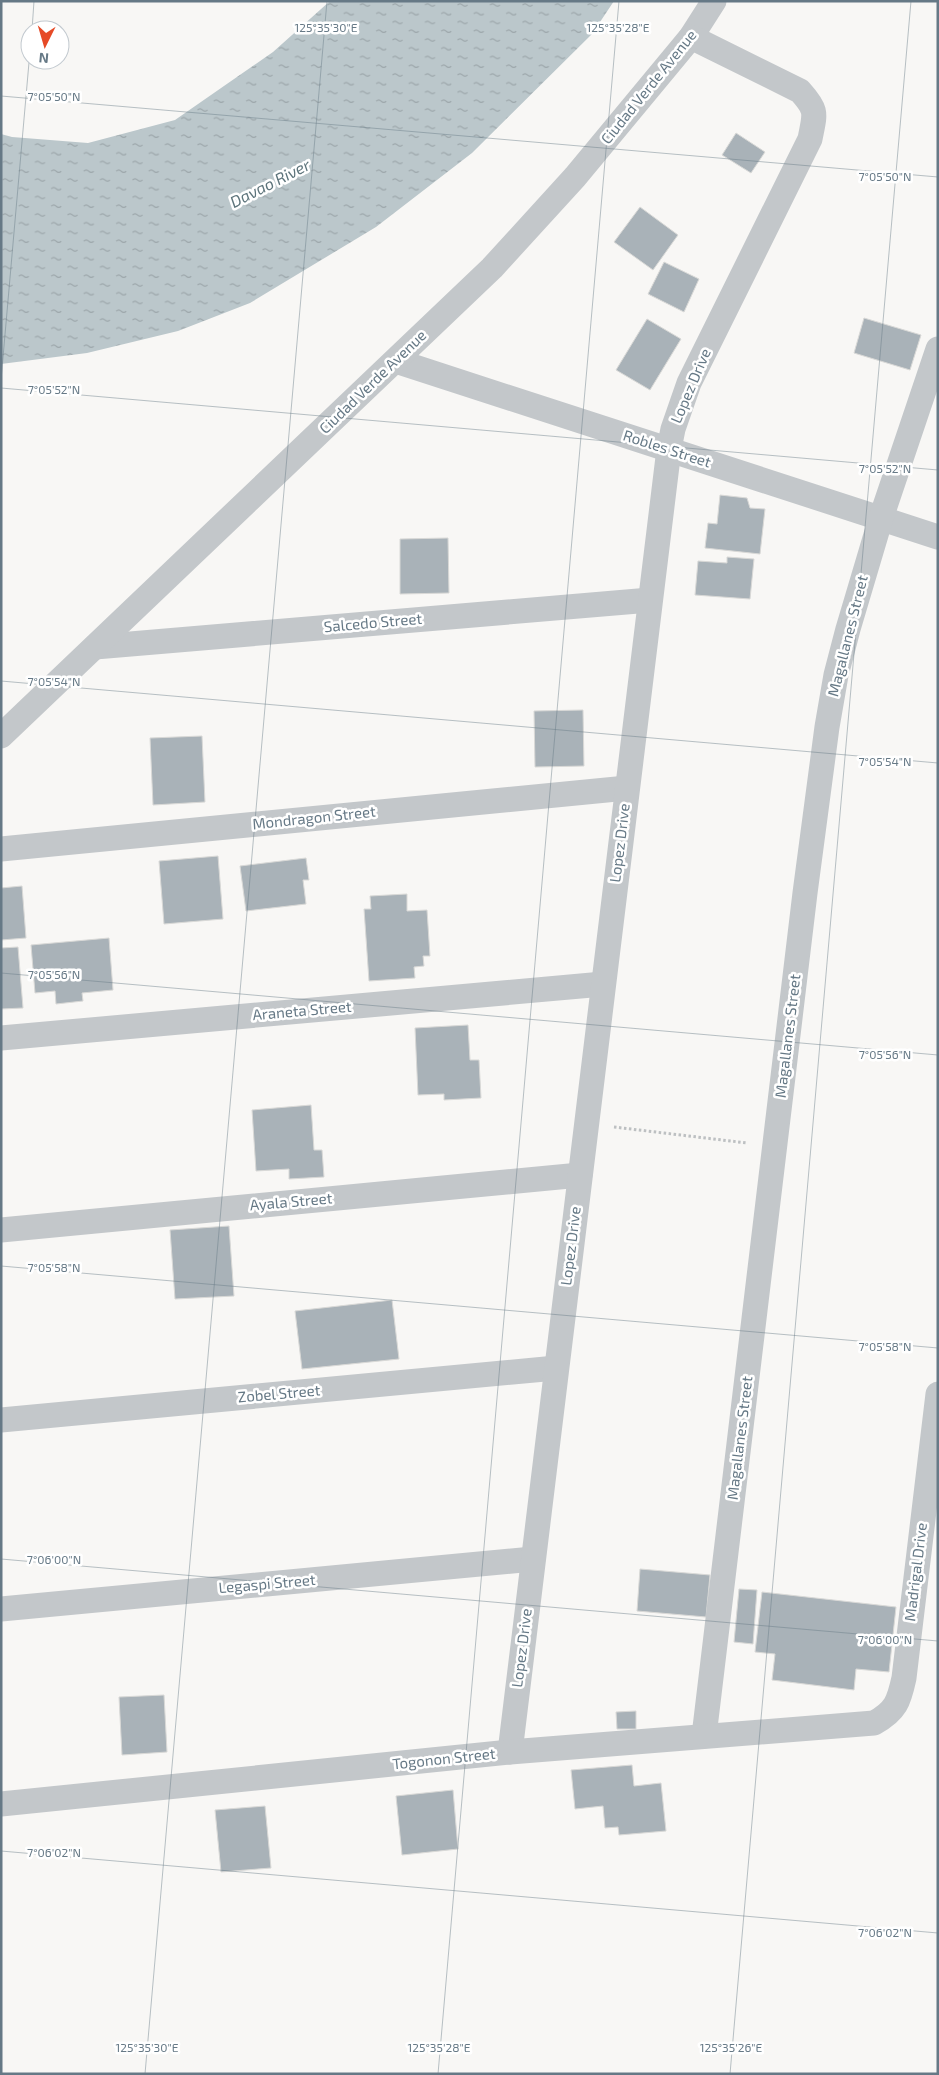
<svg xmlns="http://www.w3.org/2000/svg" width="939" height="2075" viewBox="0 0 939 2075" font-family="'Exo 2',sans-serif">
<defs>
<pattern id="water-ripples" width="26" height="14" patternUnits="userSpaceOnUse" patternTransform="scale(1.25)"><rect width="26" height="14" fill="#bbc7cb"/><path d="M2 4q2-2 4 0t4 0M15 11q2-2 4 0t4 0" fill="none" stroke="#9ca6aa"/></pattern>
</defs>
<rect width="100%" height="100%" fill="#f8f7f5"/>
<path fill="url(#water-ripples)" d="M330 1H614L592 34 472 153 376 227 250 303 178 331 87 353 1 364V134L12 137 88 143 175 120 273 52Z"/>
<g fill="#a9b2b8" stroke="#d9d9d7">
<path d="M736 133 765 152 751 173 722 155Z"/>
<path d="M640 207 678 235 653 270 614 242Z"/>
<path d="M664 262 699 279 684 312 648 294Z"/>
<path d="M864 318 921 335 910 370 854 353Z"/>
<path d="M647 319 681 339 650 390 616 370Z"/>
<path d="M720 495 747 498 750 508 765 509 760 554 705 548 708 523 717 524Z"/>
<path d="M448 538 449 593 400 594V539Z"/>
<path d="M727 557 754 559 750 599 695 595 698 561 727 563Z"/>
<path d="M583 710 584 766 535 767 534 711Z"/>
<path d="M202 736 205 802 153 805 150 738Z"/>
<path d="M218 856 223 919 164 924 159 861Z"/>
<path d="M306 858 309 880H303L306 904 246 911 240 866Z"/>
<path d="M22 886 26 938 1 940V888Z"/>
<path d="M407 894V911L427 910 430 956H423L424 966 414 967 415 978 369 981 364 909H371L370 896Z"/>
<path d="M109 938 113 990 82 993 83 1001 56 1004 55 991 35 993 31 945Z"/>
<path d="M18 947 23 1008 1 1009V948Z"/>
<path d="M468 1025 470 1060H479L481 1098 444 1100V1094L418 1095 415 1028Z"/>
<path d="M311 1105 314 1150H322L324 1177 289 1179V1169L256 1171 252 1110Z"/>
<path d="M229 1226 234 1296 175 1299 170 1230Z"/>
<path d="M392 1300 399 1359 302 1369 295 1311Z"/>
<path d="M640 1569 710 1575 706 1617 637 1611Z"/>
<path d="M739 1589 757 1590 753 1644 734 1642Z"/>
<path d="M762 1592 896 1607 889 1672 856 1669 854 1690 772 1680 775 1654 755 1652Z"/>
<path d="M164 1695 167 1752 122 1755 119 1697Z"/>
<path d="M636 1711V1729H617L616 1712Z"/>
<path d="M632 1765 634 1786 661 1783 666 1831 619 1835 618 1827 605 1828 603 1806 575 1809 571 1770Z"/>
<path d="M453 1790 458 1849 402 1855 396 1796Z"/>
<path d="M265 1806 271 1868 221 1872 215 1810Z"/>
</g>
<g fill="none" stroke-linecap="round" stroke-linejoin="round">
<path stroke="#bdc0c2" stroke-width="3" stroke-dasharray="2.5 2.5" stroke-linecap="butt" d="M614 1127 747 1143"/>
<g stroke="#c3c7ca" stroke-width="25">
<path d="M396 361 938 537"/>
<path d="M95 647 650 600"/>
<path d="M1 736 492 268 575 177 691 37 714 1"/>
<path d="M1 849 627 788"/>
<path d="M1 1038 603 984"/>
<path d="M1 1230 580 1175"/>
<path d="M1 1420 556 1368"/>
<path d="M1 1609 533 1559"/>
<path d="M704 1736 805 893 827 727 836 675 848 629 881 518 938 349"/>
<path d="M510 1752 669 449 673 429 689 383 810 139C815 113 818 111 800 91L691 37"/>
<path d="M1 1804 510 1752 874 1723C896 1711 899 1701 904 1678L938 1394"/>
</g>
</g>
<path fill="none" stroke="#667986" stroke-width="1" stroke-opacity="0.45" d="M32 30 34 1M1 96 938 177M1 380 30 51M1 388 938 470M1 681 938 763M1 973 938 1055M1 1266 938 1348M1 1559 938 1641M1 1851 938 1933M145 2074 327 1M438 2074 619 1M730 2074 911 1"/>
<g text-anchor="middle" stroke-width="5" stroke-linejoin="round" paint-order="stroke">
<g font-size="15" fill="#667986" stroke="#fff">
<text transform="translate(649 87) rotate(-51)" y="5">Ciudad Verde Avenue</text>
<text transform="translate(373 382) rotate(-44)" y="5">Ciudad Verde Avenue</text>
<text transform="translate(691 386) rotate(-67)" y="5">Lopez Drive</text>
<text transform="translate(667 449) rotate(18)" y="5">Robles Street</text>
<text transform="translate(373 623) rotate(-5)" y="5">Salcedo Street</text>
<text transform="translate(848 636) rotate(-76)" y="5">Magallanes Street</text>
<text transform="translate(314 818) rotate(-6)" y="5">Mondragon Street</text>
<text transform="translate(620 843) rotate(-83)" y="5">Lopez Drive</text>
<text transform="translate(302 1011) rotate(-5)" y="5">Araneta Street</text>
<text transform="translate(788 1036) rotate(-83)" y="5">Magallanes Street</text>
<text transform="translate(291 1202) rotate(-5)" y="5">Ayala Street</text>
<text transform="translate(571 1246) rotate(-83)" y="5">Lopez Drive</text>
<text transform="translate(279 1394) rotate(-5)" y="5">Zobel Street</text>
<text transform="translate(740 1438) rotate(-83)" y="5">Magallanes Street</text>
<text transform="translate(916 1572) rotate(-83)" y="5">Madrigal Drive</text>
<text transform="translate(267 1584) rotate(-5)" y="5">Legaspi Street</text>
<text transform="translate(522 1648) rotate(-83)" y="5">Lopez Drive</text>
<text transform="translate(444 1759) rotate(-6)" y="5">Togonon Street</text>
</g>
<g font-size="16" font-style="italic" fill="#5d747b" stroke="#fff">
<text transform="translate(270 183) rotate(-27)" y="6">Davao River</text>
</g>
</g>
<g font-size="12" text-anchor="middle" fill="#667986" stroke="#fff" stroke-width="5" stroke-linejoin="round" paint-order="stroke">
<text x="326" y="32">125°35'30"E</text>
<text x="618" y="32">125°35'28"E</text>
<text x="54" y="101">7°05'50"N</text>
<text x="885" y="181">7°05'50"N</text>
<text x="54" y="394">7°05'52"N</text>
<text x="885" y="473">7°05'52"N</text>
<text x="54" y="686">7°05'54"N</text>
<text x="885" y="766">7°05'54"N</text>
<text x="54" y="979">7°05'56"N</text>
<text x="885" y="1059">7°05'56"N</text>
<text x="54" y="1272">7°05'58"N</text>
<text x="885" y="1351">7°05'58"N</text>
<text x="54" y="1564">7°06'00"N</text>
<text x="885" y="1644">7°06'00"N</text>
<text x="54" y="1857">7°06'02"N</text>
<text x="885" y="1937">7°06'02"N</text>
<text x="147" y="2052">125°35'30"E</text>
<text x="439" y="2052">125°35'28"E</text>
<text x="731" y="2052">125°35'26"E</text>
</g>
<rect width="939" height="2075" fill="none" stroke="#667986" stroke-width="5"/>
<g transform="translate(45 45) rotate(185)"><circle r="24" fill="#ffffff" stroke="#c2c9cf"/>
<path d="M0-4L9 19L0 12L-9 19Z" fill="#e64a27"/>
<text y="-8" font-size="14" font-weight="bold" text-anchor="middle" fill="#667986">N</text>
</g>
</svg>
